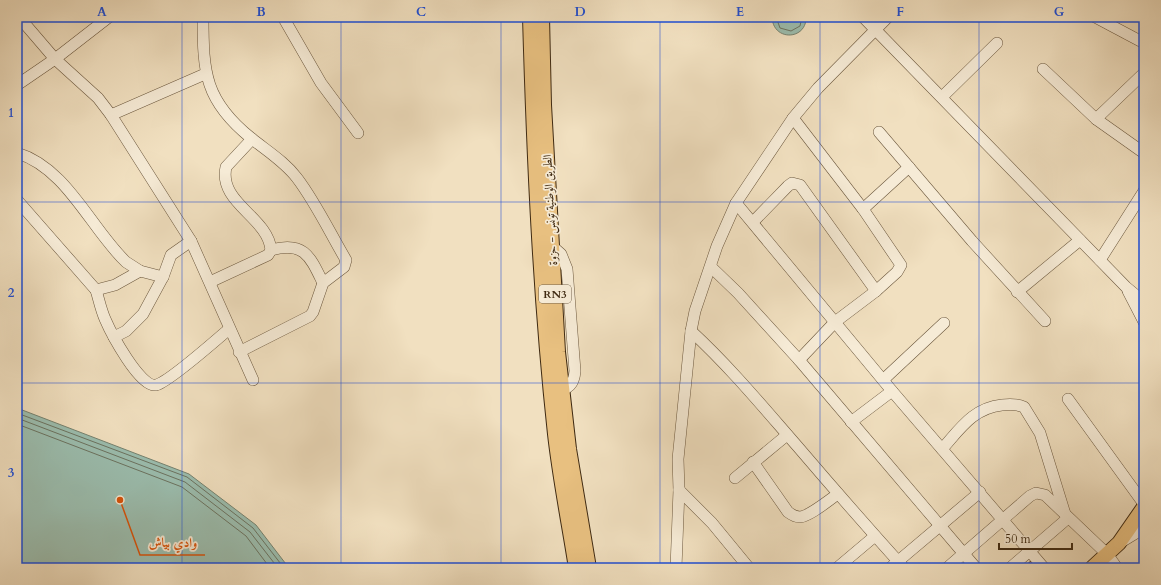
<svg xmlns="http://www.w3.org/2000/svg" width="1161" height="585" viewBox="0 0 1161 585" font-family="Cardo,Amiri,serif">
<rect width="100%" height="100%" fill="#f1e0c0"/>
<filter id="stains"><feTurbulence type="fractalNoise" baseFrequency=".005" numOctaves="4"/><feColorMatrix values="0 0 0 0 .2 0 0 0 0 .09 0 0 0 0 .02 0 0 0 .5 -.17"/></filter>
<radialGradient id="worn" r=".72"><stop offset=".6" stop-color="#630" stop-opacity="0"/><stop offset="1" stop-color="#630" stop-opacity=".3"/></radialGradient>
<g fill="#9bbdae" stroke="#76826f">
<path d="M772 17H806C807 40 773 42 772 17Z"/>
<path d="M17 408 189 474 256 525 289 568H17Z"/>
</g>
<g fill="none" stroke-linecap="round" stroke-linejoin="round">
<g stroke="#6c7360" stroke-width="1">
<path d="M776 17 780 28 791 31 800 26 802 17"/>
<path d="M17 413 187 477 253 528 284 568"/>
<path d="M17 418 185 482 250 532 278 568"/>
<path d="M17 424 182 487 246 536 270 568"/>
</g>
</g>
<path fill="#cf886d" stroke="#3e2911" d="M1033 559 1041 568H1023Z"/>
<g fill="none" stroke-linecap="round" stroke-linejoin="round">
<g stroke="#6b573d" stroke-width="12">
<g id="minor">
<path d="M19 17 55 59 98 98 111 115 191 241 253 380"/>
<path d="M203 17C203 73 205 101 251 138 267 151 285 162 297 178 316 203 330 233 346 260L344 267 323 283 313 312 310 316 239 352"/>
<path d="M283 17 321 83 358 133"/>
<path d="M863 17 1126 287 1144 302"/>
<path d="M1095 17 1144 43"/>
<path d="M1043 69 1096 119 1144 153"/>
<path d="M17 85 55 59 109 17"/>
<path d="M942 97 997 43"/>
<path d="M111 115 205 74"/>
<path d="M793 118 863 209 901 265 897 272 876 291 835 322 799 360"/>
<path d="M1096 119 1144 73"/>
<path d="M879 132 972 241 1045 321"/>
<path d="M17 153C67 168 91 229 126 262L140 271 163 277"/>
<path d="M17 200 96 290 115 285 140 271"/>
<path d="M736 203 892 391 1044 568"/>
<path d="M863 209 909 167"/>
<path d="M753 222 788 186 792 183 800 185 876 291"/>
<path d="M552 246 561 254 567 269 575 371C574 384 569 389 556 391"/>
<path d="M271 250C304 241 310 256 323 283"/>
<path d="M1100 260 1144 191"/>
<path d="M711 267 738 293 799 360 976 568"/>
<path d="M210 282 268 255 271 250C268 217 218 203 226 167L252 139"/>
<path d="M96 290C99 300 101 310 105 319 111 333 140 388 156 385 169 382 216 340 229 329"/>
<path d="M1128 291 1144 322"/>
<path d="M1017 292 1080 240"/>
<path d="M691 331C731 368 763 407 798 447 833 488 868 528 904 568"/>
<path d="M114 337 126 331 143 314 163 277 171 255 191 241"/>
<path d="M883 380 944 323"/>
<path d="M1068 399 1144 504"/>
<path d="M851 422 892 391"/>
<path d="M942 449C960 429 973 408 1002 405 1010 404 1017 404 1024 407L1040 433 1065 514"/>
<path d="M753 462 788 512C792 515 795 517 800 517 810 516 829 500 838 494"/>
<path d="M735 478 787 435"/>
<path d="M679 490 712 523 749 568"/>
<path d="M1121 542 1144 528"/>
<path d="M676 568 679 490 678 459 691 331 695 311 717 246 736 203 793 118 818 88 888 17"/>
<path d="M837 568 875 536"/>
<path d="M890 568 980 492"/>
<path d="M947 568 1030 496 1036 493 1045 495 1107 554 1117 568"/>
<path d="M1010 568 1068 518"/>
</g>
</g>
<g stroke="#3e2911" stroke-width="16">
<g id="major">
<path d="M530 17C534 156 540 295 555 434 560 479 569 523 576 568"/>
<path d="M542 17 544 105 558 352 569 449 589 568"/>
<path d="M1092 568 1119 543 1144 507"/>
</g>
</g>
<use href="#minor" stroke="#f6ebd6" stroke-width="11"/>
<use href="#major" stroke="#e8c080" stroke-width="14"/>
</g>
<path fill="none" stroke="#1d4ed8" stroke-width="1" stroke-opacity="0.55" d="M182 17V568M341 17V568M501 17V568M660 17V568M820 17V568M979 17V568M17 202H1144M17 383H1144"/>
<g text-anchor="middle" stroke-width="3.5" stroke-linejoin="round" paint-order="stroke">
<rect fill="#f6ebd6" stroke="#75634c" stroke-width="1" x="539" y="285" width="32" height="18" rx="3"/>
<g font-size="11" font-weight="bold" fill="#3e2911">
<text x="555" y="298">RN3</text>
</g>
<g font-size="12" fill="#3e2911" stroke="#f6ebd6">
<text transform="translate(550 210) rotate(-93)" y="4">الطريق الوطنية تونس - حزوة</text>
</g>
</g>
<path fill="none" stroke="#d7540c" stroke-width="1.5" d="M120 500L140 555H205"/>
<circle fill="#d7540c" stroke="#f6ebd6" stroke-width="1.5" cx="120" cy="500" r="4"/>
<g font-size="13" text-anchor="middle" font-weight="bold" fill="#d7540c" stroke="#f6ebd6" stroke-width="3.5" stroke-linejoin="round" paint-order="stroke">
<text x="173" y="547">وادي بياش</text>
</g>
<rect width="1161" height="585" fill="none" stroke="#f1e0c0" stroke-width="44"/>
<path d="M999 543v6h73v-6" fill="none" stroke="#3e2911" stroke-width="2"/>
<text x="1005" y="543" font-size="12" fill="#3e2911" stroke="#f6ebd6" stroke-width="3" paint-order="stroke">50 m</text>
<rect x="22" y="22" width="1117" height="541" fill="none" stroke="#1d4ed8" stroke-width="1.5"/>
<g font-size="13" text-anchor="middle" font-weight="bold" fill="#1d4ed8">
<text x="102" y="16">A</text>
<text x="261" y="16">B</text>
<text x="421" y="16">C</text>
<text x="580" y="16">D</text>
<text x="740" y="16">E</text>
<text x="900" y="16">F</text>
<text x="1059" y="16">G</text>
<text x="11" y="117">1</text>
<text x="11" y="297">2</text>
<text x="11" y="477">3</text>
</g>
<rect width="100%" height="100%" filter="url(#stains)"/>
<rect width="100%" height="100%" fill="url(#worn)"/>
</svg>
